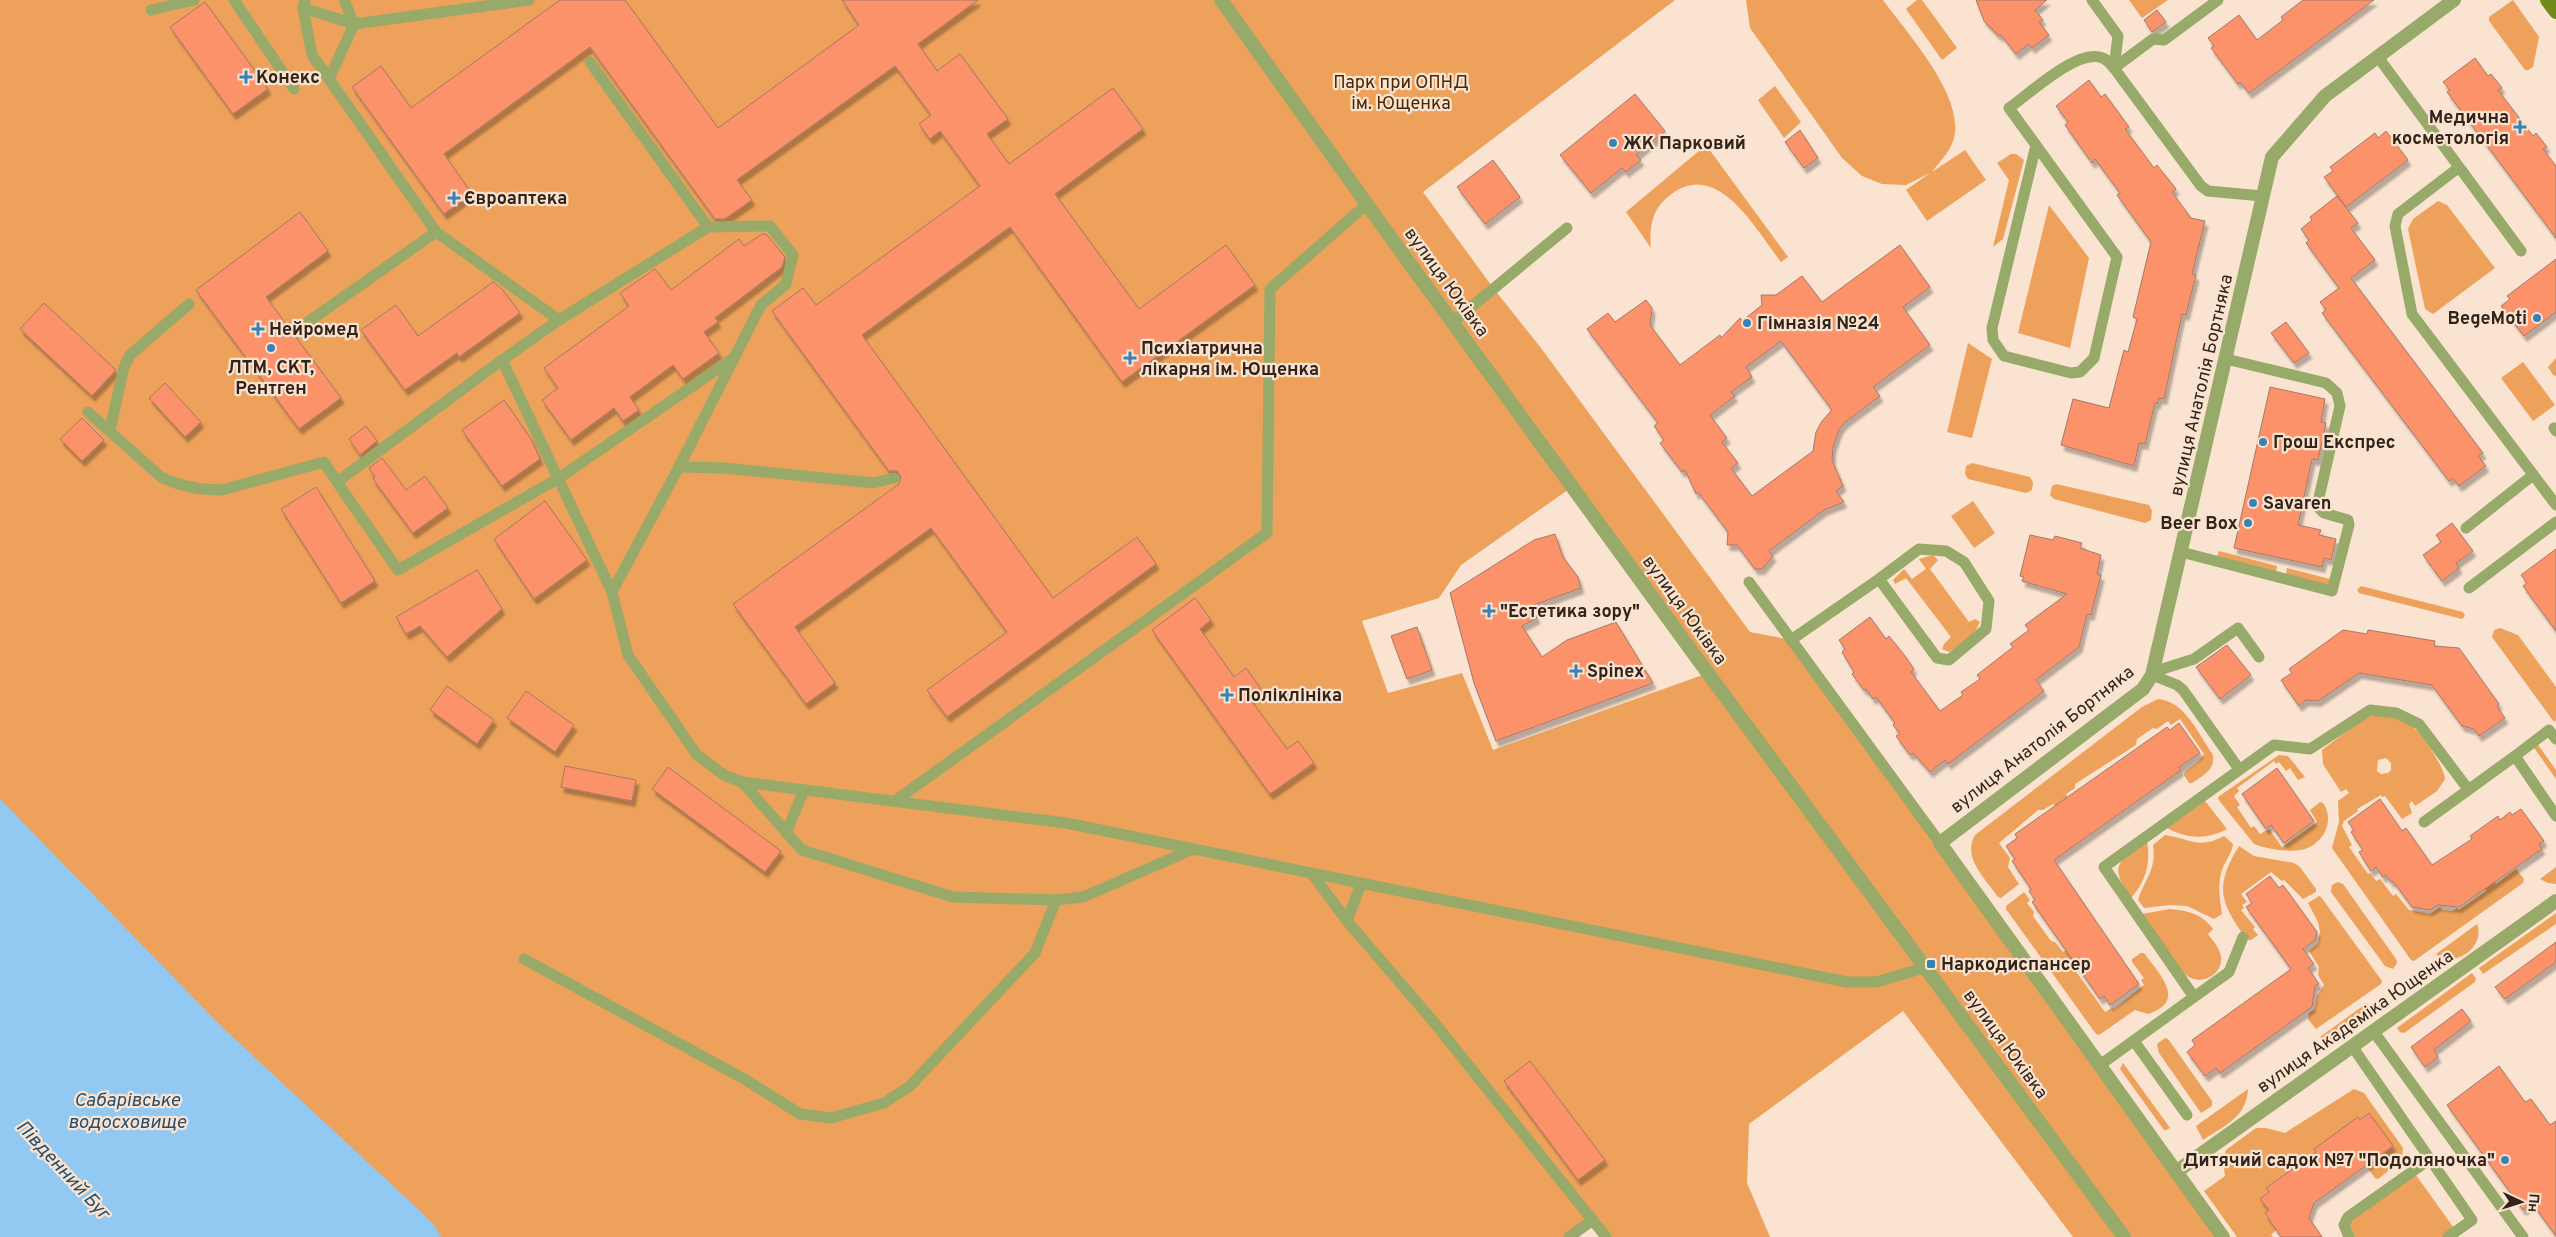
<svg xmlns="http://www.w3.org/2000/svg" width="2556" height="1237" viewBox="0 0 2556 1237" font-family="Overpass,sans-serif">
<defs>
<filter id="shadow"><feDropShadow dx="3" dy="5.5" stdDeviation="1" flood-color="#0004"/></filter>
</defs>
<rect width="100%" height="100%" fill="#fae3d0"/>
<g fill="#eda15a" fill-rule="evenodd">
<path d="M0 0H1675L1423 192 1494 289 1541 348 1750 632 1791 640 2223 1237H2073L1903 1011 1749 1124 1747 1183 1770 1237H1606L1593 1220 1569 1237H351L0 875ZM1572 487 1708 673 1493 750 1462 673 1388 693 1362 621 1439 598 1461 565Z"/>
<path d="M1746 0H1883C1907 33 1960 91 1955 133 1953 149 1941 160 1932 172L1965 150 1986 180 1927 221 1906 190 1930 173 1906 185 1882 184 1862 176 1842 158 1750 28Z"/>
<path d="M1917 0H1922L1957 48 1942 60 1906 9Z"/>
<path d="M2129 0H2168L2142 18Z"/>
<path d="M2513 0 2539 37 2533 67 2528 70H2525L2489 21V17Z"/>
<path d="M1775 86 1801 122 1784 138 1758 100Z"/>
<path d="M1706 145 1788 257 1781 262C1756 230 1717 156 1669 196 1652 209 1649 227 1651 248L1626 212Z"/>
<path d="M2011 154H2016L2024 160 2003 239 1993 247 2009 180 1997 163Z"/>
<path d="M2438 201 2447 205 2495 268 2433 314 2425 309 2408 229 2413 219Z"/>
<path d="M2049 205 2089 258 2070 348 2018 333Z"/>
<path d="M1968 343 1992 359 1972 438 1947 432Z"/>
<path d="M2556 358V376L2553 375 2548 367Z"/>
<path d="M2523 362 2555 405 2533 421 2501 378Z"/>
<path d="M1972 463 2030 477 2033 482 2032 490 2026 493 1968 479 1965 474 1966 466Z"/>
<path d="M2056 484 2149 505 2152 511 2151 520 2145 523 2054 499 2050 495 2052 486Z"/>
<path d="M1973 501 1995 533 1974 548 1951 516Z"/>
<path d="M2219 551 2277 566 2276 572 2217 557Z"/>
<path d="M1933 555 1938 560 1930 569 1969 622 1975 619 1980 622 1973 636 1949 652 1942 649 1944 644 1951 637 1906 578 1895 584 1893 580 1904 569 1912 579 1926 569 1919 559Z"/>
<path d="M2287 568 2330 579 2328 586 2286 575Z"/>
<path d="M2361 586 2463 612 2465 616 2462 619 2359 593 2357 590Z"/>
<path d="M2500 628 2518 635 2556 687V720L2554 722 2492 637 2494 630Z"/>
<path d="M2158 699C2185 701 2199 735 2213 755 2215 770 2204 775 2192 783H2189L2184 775 2185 771 2199 761 2204 754 2180 719 2171 725 2168 721 2157 729 2153 728 2137 739 2136 745 2075 784V788L2066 794 2068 798 2056 807 2053 804 2043 810H2038L1999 843 2010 858 2008 867 2019 884 2001 898 1998 897C1985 878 1962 858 1975 835L2142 707Z"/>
<path d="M2373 715C2385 716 2398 718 2408 723 2420 730 2444 766 2445 779L2437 791 2415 806 2412 801 2409 804 2412 813 2402 819 2385 796 2382 797 2381 795 2357 809 2358 811 2344 821 2342 826 2352 845 2349 847 2368 874 2370 873 2376 881 2380 879 2393 896 2396 894 2409 910 2430 914 2440 907 2442 910 2453 911 2457 908 2459 910 2486 891 2485 888 2493 881 2496 884 2516 869 2524 879 2523 883 2414 961 2411 960 2332 848 2339 822 2338 801 2349 793 2346 789 2341 792 2323 764 2322 750 2364 718ZM2386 758 2391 763V770L2388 773 2381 774 2377 771 2378 760Z"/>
<path d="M2536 742 2556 770V779L2532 745Z"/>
<path d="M2279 755 2288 756 2305 777 2298 780 2290 768 2286 771 2279 762 2276 764 2274 761 2237 788 2239 791 2234 796 2240 805 2237 807 2251 828 2254 826 2260 834 2269 829 2282 847 2317 822 2310 810 2320 802 2323 803C2336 821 2322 847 2300 850 2287 852 2266 849 2254 844L2218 799V797Z"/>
<path d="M2205 801 2227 829C2207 840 2187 839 2167 828Z"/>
<path d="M2165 835C2188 838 2199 850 2224 836L2233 844C2232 853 2225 861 2222 870 2217 886 2220 898 2222 914L2214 919 2187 906 2170 905 2144 908 2138 900C2144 880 2157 870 2153 845Z"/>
<path d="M2147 841C2151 863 2146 881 2131 898 2108 863 2118 863 2147 841Z"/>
<path d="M2239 846 2254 856 2294 863 2300 867 2316 889V892L2303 899 2284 880 2282 881 2271 872 2241 894 2247 902 2242 905 2244 908 2241 910 2255 927 2253 929 2258 935 2251 940H2247C2221 903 2213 888 2239 846Z"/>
<path d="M2556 867V884L2548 883 2540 879Z"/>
<path d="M2338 882 2343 884 2396 959 2397 963 2393 969 2385 966 2331 892 2332 885Z"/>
<path d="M2024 892 2030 900 2027 903 2034 912 2033 916 2051 941 2055 942 2063 952 2067 950 2074 959 2070 963 2105 1012 2112 1008 2114 1009 2144 985 2141 980 2144 978 2132 962V959L2141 953H2144C2159 974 2188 1001 2148 1014L2135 1010 2099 1035 2096 1034 2006 909V906Z"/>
<path d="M2319 896 2321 897 2382 981 2381 984 2316 1029 2308 1019 2309 1013 2315 1009 2317 996 2324 985 2318 975 2319 967 2309 951 2318 944 2320 932 2318 922 2308 903Z"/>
<path d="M2170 909C2189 911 2202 914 2213 929L2208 934C2213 941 2220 948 2221 957 2223 974 2203 985 2189 977 2175 968 2153 929 2142 914Z"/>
<path d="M2556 913V924L2483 974 2479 968Z"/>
<path d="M2477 924C2486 947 2454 969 2436 954Z"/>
<path d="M2472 973 2476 979 2475 982 2404 1033 2400 1032 2397 1028Z"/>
<path d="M2367 1003 2371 1012 2368 1021 2336 1043H2328L2320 1037Z"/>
<path d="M2165 1038 2168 1039 2212 1101V1106L2201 1113 2159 1053 2157 1044Z"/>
<path d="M2123 1063 2170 1128 2166 1130H2164L2120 1069Z"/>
<path d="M2248 1089C2246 1118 2225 1125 2203 1140L2196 1126Z"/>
<path d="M2354 1089 2364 1093 2403 1148 2402 1160 2378 1179 2375 1178 2366 1166 2393 1146 2369 1114 2360 1120 2358 1117 2316 1152 2266 1188 2269 1192 2260 1199 2269 1210 2265 1214 2276 1230 2271 1235 2273 1237H2237L2204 1191 2225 1176 2223 1161 2226 1150 2256 1128H2266L2285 1133Z"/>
<path d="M2413 1171 2456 1231 2448 1237H2349L2348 1217Z"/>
</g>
<path fill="#91c9f3" d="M0 799 221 1026 419 1210 434 1225 441 1237H0Z"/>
<g fill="#fb9269" stroke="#a47968" fill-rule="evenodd" filter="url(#shadow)">
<path d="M560 0H625L718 128 859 25 842 0H978L918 44 937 71 960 54 1008 119 987 134 1009 164 1113 88 1143 129 1055 194 1139 309 1226 245 1255 285 1122 382 1010 227 862 335 1053 598 1137 537 1156 564 947 717 927 690 1007 632 931 528 795 627 835 683 806 704 733 604 899 484 901 477 897 471H889L772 311 803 288 816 305 980 186 940 131 930 139 924 131 919 124 931 115 895 66 737 180 752 200 725 219H715L590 47 444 154 472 194 444 214 352 87 381 66 411 108Z"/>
<path d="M1976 0H2047L2035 10 2043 20 2039 22 2049 35 2032 48 2029 44 2016 54 2001 35 1999 36 1984 21Z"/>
<path d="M2303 0H2374L2249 93 2240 82 2238 84 2211 48 2214 46 2208 38 2239 15 2257 40 2283 20 2281 17Z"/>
<path d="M205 2 268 89 233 114 170 27Z"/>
<path d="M2157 10 2166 22 2152 32 2144 20Z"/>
<path d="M2475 58 2488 76 2491 74 2502 88 2498 90 2533 136 2536 133 2547 147 2543 149 2556 166V238L2447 92 2450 90 2443 82Z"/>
<path d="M2089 80 2101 97 2105 94 2129 127 2125 129 2154 168 2157 165 2176 189 2172 192 2191 218 2205 221 2192 274 2196 275 2186 315 2182 314 2164 399 2159 398 2157 404 2155 403 2145 444 2139 443 2134 466 2061 445 2073 399 2109 408 2124 350 2128 352 2137 319 2133 317 2151 242 2117 195 2120 193 2095 159 2092 163 2065 125 2068 122 2056 106Z"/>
<path d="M1635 94 1665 131 1636 155 1641 160 1626 172 1622 168 1591 193 1560 155Z"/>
<path d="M1800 130 1818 158 1804 168 1785 142Z"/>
<path d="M2386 131 2408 160 2346 207 2324 177 2333 171 2330 167 2375 133 2378 138Z"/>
<path d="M1493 160 1520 197 1485 224 1457 187Z"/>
<path d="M2337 196 2358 223 2351 228 2375 260 2351 278 2483 453 2478 456 2486 466 2459 486 2453 478 2449 481 2322 313 2326 310 2320 302 2339 288 2306 243 2309 240 2301 229 2312 220 2310 217Z"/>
<path d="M300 212 328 251 266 297 341 398 299 429 196 290Z"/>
<path d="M762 234H766L785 257 782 267 715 318 718 322 704 332 719 353 683 379 673 365 630 397 639 410 623 421 614 408 571 440 542 400 558 388 544 368 629 306 620 293 655 269 671 290 739 239 744 246Z"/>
<path d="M1900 245 1930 287 1903 307 1930 345 1873 387 1880 396 1844 423 1839 430 1833 447 1832 460 1843 486 1836 491 1844 502 1824 510 1769 551 1773 556 1762 569H1755L1737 545H1727L1728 532 1698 492 1696 494 1685 470 1682 472 1660 443 1664 440 1654 426 1658 423 1587 329 1608 313 1615 322 1646 300 1652 308 1650 325 1680 365 1720 335 1721 338 1740 318 1742 321 1762 305 1761 295H1776L1802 276 1822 302ZM1781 341 1832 410 1822 421 1816 432 1813 451 1752 496 1731 468 1738 463 1722 442 1727 438 1710 415 1735 396 1731 392 1752 377 1746 367Z"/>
<path d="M2556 259V312L2524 336 2501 306 2510 299 2507 296Z"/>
<path d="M493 282 502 289 520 313 459 357 457 353 405 390 361 330 396 305 418 336Z"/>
<path d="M44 303 116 370 92 396 20 329Z"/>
<path d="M2286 322 2309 353 2294 363 2271 333Z"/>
<path d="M165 383 201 422 185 437 149 398Z"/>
<path d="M2270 387 2325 399 2321 422 2326 423 2318 460 2312 459 2298 525 2321 530 2319 535 2336 539 2331 560 2324 558 2322 567 2234 548Z"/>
<path d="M504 400 531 439 540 459 502 486 462 430Z"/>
<path d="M82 418 104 440 82 461 60 439Z"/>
<path d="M366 426 377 441 360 455 349 439Z"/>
<path d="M382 458 406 490 425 476 448 508 413 533 373 479 375 477 369 468Z"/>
<path d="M316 487 375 581 341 603 281 509Z"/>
<path d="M545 501 587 560 534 599 494 539Z"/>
<path d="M2452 523 2473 551 2456 563 2459 568 2442 581 2423 555 2441 542 2436 535Z"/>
<path d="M1555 534 1563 557 1578 577 1581 588 1531 606 1537 618 1522 626 1542 657 1567 640 1616 622 1653 683 1496 741 1474 683 1450 593 1534 540Z"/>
<path d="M2030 535 2053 540 2055 536 2082 543 2080 548 2101 555 2097 574 2101 575 2091 615 2087 614 2079 647 2036 680 2044 691 1948 764 1945 760 1930 772 1913 753 1910 755 1896 736 1900 734 1893 725 1895 723 1876 697 1873 699 1866 689 1864 690 1852 674 1854 672 1842 652 1845 649 1839 640 1870 617 1886 639 1889 636 1905 656 1914 669 1911 672 1940 711 1963 695 1961 692 1980 679 1977 675 2013 647 2010 644 2029 630 2025 625 2067 594 2022 581 2024 577 2020 576Z"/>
<path d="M2556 549V631L2523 586 2527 583 2521 575Z"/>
<path d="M477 570 502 609 447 657 420 626 406 634 396 617Z"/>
<path d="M1195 598 1211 620 1200 629 1234 677 1246 668 1262 691 1250 699 1287 749 1298 741 1314 763 1270 794 1152 630Z"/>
<path d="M1417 627 1432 670 1407 679 1391 636Z"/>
<path d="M2343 630 2367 634 2368 630 2435 641 2434 646 2459 648 2499 704 2497 707 2505 718 2479 736 2474 729 2462 726 2432 685 2359 673 2318 701 2306 700 2299 706 2281 680 2292 673 2289 669Z"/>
<path d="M2227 645 2251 675 2220 699 2196 667Z"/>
<path d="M447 686 494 720 477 744 430 710Z"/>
<path d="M526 691 574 725 555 752 507 718Z"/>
<path d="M2179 723 2200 753 2179 767 2181 770 2054 860 2139 984 2110 1005 2104 996 2100 999 2032 902 2035 900 2029 891 2031 889 2012 861 2015 859 2006 846 2017 838 2015 834 2167 727 2170 730Z"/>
<path d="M565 766 636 780 632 801 561 787Z"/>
<path d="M668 767 781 851 765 872 652 789Z"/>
<path d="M2277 768 2314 821 2284 843 2271 825 2266 829 2242 794Z"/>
<path d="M2380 799 2402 831 2406 828 2432 865 2472 839 2470 836 2498 816 2500 820 2510 812 2512 815 2521 809 2544 841 2539 844 2542 849 2459 907 2438 905 2430 910 2412 907 2393 881 2391 882 2386 875 2383 877 2376 867 2371 871 2359 852 2363 850 2351 832 2354 830 2348 822Z"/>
<path d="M2270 876 2279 888 2283 885 2317 932 2315 940 2303 949 2314 964 2308 968 2319 984 2315 986 2312 1007 2220 1073 2216 1068 2205 1076 2187 1052 2195 1045 2192 1040 2291 969 2246 907 2252 903 2246 894Z"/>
<path d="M2556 942V962L2505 999 2495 987Z"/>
<path d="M2462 1009 2471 1021 2434 1050 2438 1057 2425 1067 2411 1047Z"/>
<path d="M1530 1061 1605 1160 1578 1180 1504 1081Z"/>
<path d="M2499 1066 2525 1102 2531 1099 2550 1125 2556 1121V1236L2532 1203 2523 1210 2447 1105Z"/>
<path d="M2369 1113 2393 1146 2314 1203 2309 1218 2322 1237H2281L2265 1213 2269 1210 2260 1199 2269 1192 2266 1188 2316 1152 2314 1149 2358 1117 2360 1120Z"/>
</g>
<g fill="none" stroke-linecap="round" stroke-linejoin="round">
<g stroke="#97aa6a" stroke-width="11">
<path d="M234 0 294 89"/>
<path d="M305 0 303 8 312 55 329 79"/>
<path d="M344 0 354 24 529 0"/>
<path d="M2092 0 2118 36 2114 68"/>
<path d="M303 8 354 24 329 79 436 232 559 320"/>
<path d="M151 10 194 0"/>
<path d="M2378 57 2521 251"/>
<path d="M590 62 708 227 559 320 502 360 612 592 628 655 697 755 724 775 742 782 1066 823 1847 982H1876L1927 967"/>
<path d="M2114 68 2153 39 2164 40 2218 0"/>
<path d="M2036 145 1992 328 1993 340 2004 356 2071 373 2080 372 2094 358 2117 257 2009 108C2029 94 2075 51 2099 57 2106 58 2110 63 2114 68L2201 186 2208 191 2262 196"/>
<path d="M2458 168 2398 214 2395 226 2412 314 2556 505"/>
<path d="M1453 322 1567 228"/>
<path d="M298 329 436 232"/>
<path d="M502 360 337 482 398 570 559 478 735 357"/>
<path d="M88 412 161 477C181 487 201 490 222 490L324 462 337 482"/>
<path d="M2554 428 2556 431"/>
<path d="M110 430 124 367 130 355 189 304"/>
<path d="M679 467 724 468 873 483 894 478"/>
<path d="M2466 528 2533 475"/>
<path d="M2181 552 2332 591 2349 525 2348 520 2324 513 2317 506 2340 406 2337 393 2326 383 2226 359"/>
<path d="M1749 582 1940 843"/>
<path d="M2469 588 2556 522"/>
<path d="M612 592 679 467 761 305 786 284 793 255 770 226 708 227"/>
<path d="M1791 640 1879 579 1937 658 1949 660 1986 629 1989 601 1964 562 1946 551 1919 549 1879 579"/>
<path d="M2153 672 2194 659 2238 628 2259 657"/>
<path d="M2152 675 2177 685 2183 690 2239 769"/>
<path d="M2515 756 2549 730 2556 739"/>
<path d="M742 782 802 850 953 897 1056 900 1083 897 1191 850"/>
<path d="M895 801 1267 533 1270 289 1367 204"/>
<path d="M2424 822 2515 756 2556 816"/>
<path d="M786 833 804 790"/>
<path d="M1313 875 1347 921 1433 1021 1606 1237"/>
<path d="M1347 921 1361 884"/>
<path d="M524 959 746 1080 800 1114 831 1118 884 1103 910 1086 1035 953 1056 900"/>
<path d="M2194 997 2229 972 2243 937"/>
<path d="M2374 1032 2523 1237"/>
<path d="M2134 1041 2187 1115"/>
<path d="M2352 1046 2472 1220 2448 1237"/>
<path d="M2100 1065 2194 997 2104 867 2274 745 2310 749 2370 710 2396 713 2419 724 2468 789"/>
<path d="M1569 1237 1593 1220"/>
<path d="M2349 1237 2344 1225 2348 1217 2430 1159"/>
</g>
<g stroke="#97aa6a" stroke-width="14">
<path d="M1221 0 1381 224 1696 657 2124 1237"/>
<path d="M2176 1172 2556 901"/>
<path d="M2223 1237 1940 843 2143 689 2152 675 2272 157 2325 96 2454 0"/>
</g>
<path stroke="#718a19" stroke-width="14" d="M2547 0 2556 12"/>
</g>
<g fill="#3883b6" stroke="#fae3d0" stroke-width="2">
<path d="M243.5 69.5h5v5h5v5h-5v5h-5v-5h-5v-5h5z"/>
<path d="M2517.5 119.5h5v5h5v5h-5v5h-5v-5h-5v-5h5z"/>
<circle cx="1613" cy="143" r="5"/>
<path d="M451.5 190.5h5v5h5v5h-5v5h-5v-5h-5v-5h5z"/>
<circle cx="2537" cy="318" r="5"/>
<circle cx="1747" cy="323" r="5"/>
<path d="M255.5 321.5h5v5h5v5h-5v5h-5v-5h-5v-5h5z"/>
<circle cx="271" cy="348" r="5"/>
<path d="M1127.5 350.5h5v5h5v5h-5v5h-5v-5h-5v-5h5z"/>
<circle cx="2263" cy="442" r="5"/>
<circle cx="2253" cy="503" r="5"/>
<circle cx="2248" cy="523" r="5"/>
<path d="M1486.5 603.5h5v5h5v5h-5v5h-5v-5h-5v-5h5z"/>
<path d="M1573.5 663.5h5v5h5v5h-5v5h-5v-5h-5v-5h5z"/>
<path d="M1224.5 687.5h5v5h5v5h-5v5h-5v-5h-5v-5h5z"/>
<rect x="1926" y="959" width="10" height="10" rx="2.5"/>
<circle cx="2505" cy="1160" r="5"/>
</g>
<g text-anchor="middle" stroke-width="4.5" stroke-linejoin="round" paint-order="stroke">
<g font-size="18" font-weight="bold" fill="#322418" stroke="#fae3d0" text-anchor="start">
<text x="256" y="83">Конекс</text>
<text x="2509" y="123" text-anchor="end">Медична<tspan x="2509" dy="21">косметологія</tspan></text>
<text x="1623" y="149">ЖК Парковий</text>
<text x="464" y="204">Євроаптека</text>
<text x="2527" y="324" text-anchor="end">BegeMoti</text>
<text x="1757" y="329">Гімназія №24</text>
<text x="269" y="335">Нейромед</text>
<text x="1141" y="354">Психіатрична<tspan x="1141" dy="21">лікарня ім. Ющенка</tspan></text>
<text x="271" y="373" text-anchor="middle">ЛТМ, СКТ,<tspan x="271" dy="21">Рентген</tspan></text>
<text x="2273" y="448">Грош Експрес</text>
<text x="2263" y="509">Savaren</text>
<text x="2238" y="529" text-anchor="end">Beer Box</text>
<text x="1500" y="617">"Естетика зору"</text>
<text x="1587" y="677">Spinex</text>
<text x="1238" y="701">Поліклініка</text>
<text x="1941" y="970">Наркодиспансер</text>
<text x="2495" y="1166" text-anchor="end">Дитячий садок №7 "Подоляночка"</text>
</g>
<g font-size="18" fill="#482703" stroke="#fae3d0">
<text x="1401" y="88">Парк при ОПНД<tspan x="1401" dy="21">ім. Ющенка</tspan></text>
</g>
<g font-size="18" fill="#322418" stroke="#fae3d0">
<text transform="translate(1447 282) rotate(54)" y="6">вулиця Юківка</text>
<text transform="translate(2201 385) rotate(-77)" y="6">вулиця Анатолія Бортняка</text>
<text transform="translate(1685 610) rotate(54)" y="6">вулиця Юківка</text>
<text transform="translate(2042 739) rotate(-38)" y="6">вулиця Анатолія Бортняка</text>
<text transform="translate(2355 1021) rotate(-35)" y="6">вулиця Академіка Ющенка</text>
<text transform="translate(2006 1044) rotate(54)" y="6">вулиця Юківка</text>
</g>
<g font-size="19" font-style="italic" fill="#27506e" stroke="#fae3d0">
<text x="127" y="1106">Сабарівське<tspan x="127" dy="22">водосховище</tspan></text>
<text transform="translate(64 1169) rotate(47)" y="7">Південний Буг</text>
</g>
</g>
<g transform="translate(2521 1202) rotate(94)" stroke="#fae3d0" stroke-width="4" paint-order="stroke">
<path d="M0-4L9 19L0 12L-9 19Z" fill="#322418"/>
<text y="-8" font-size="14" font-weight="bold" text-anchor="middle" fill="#322418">Пн</text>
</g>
</svg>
